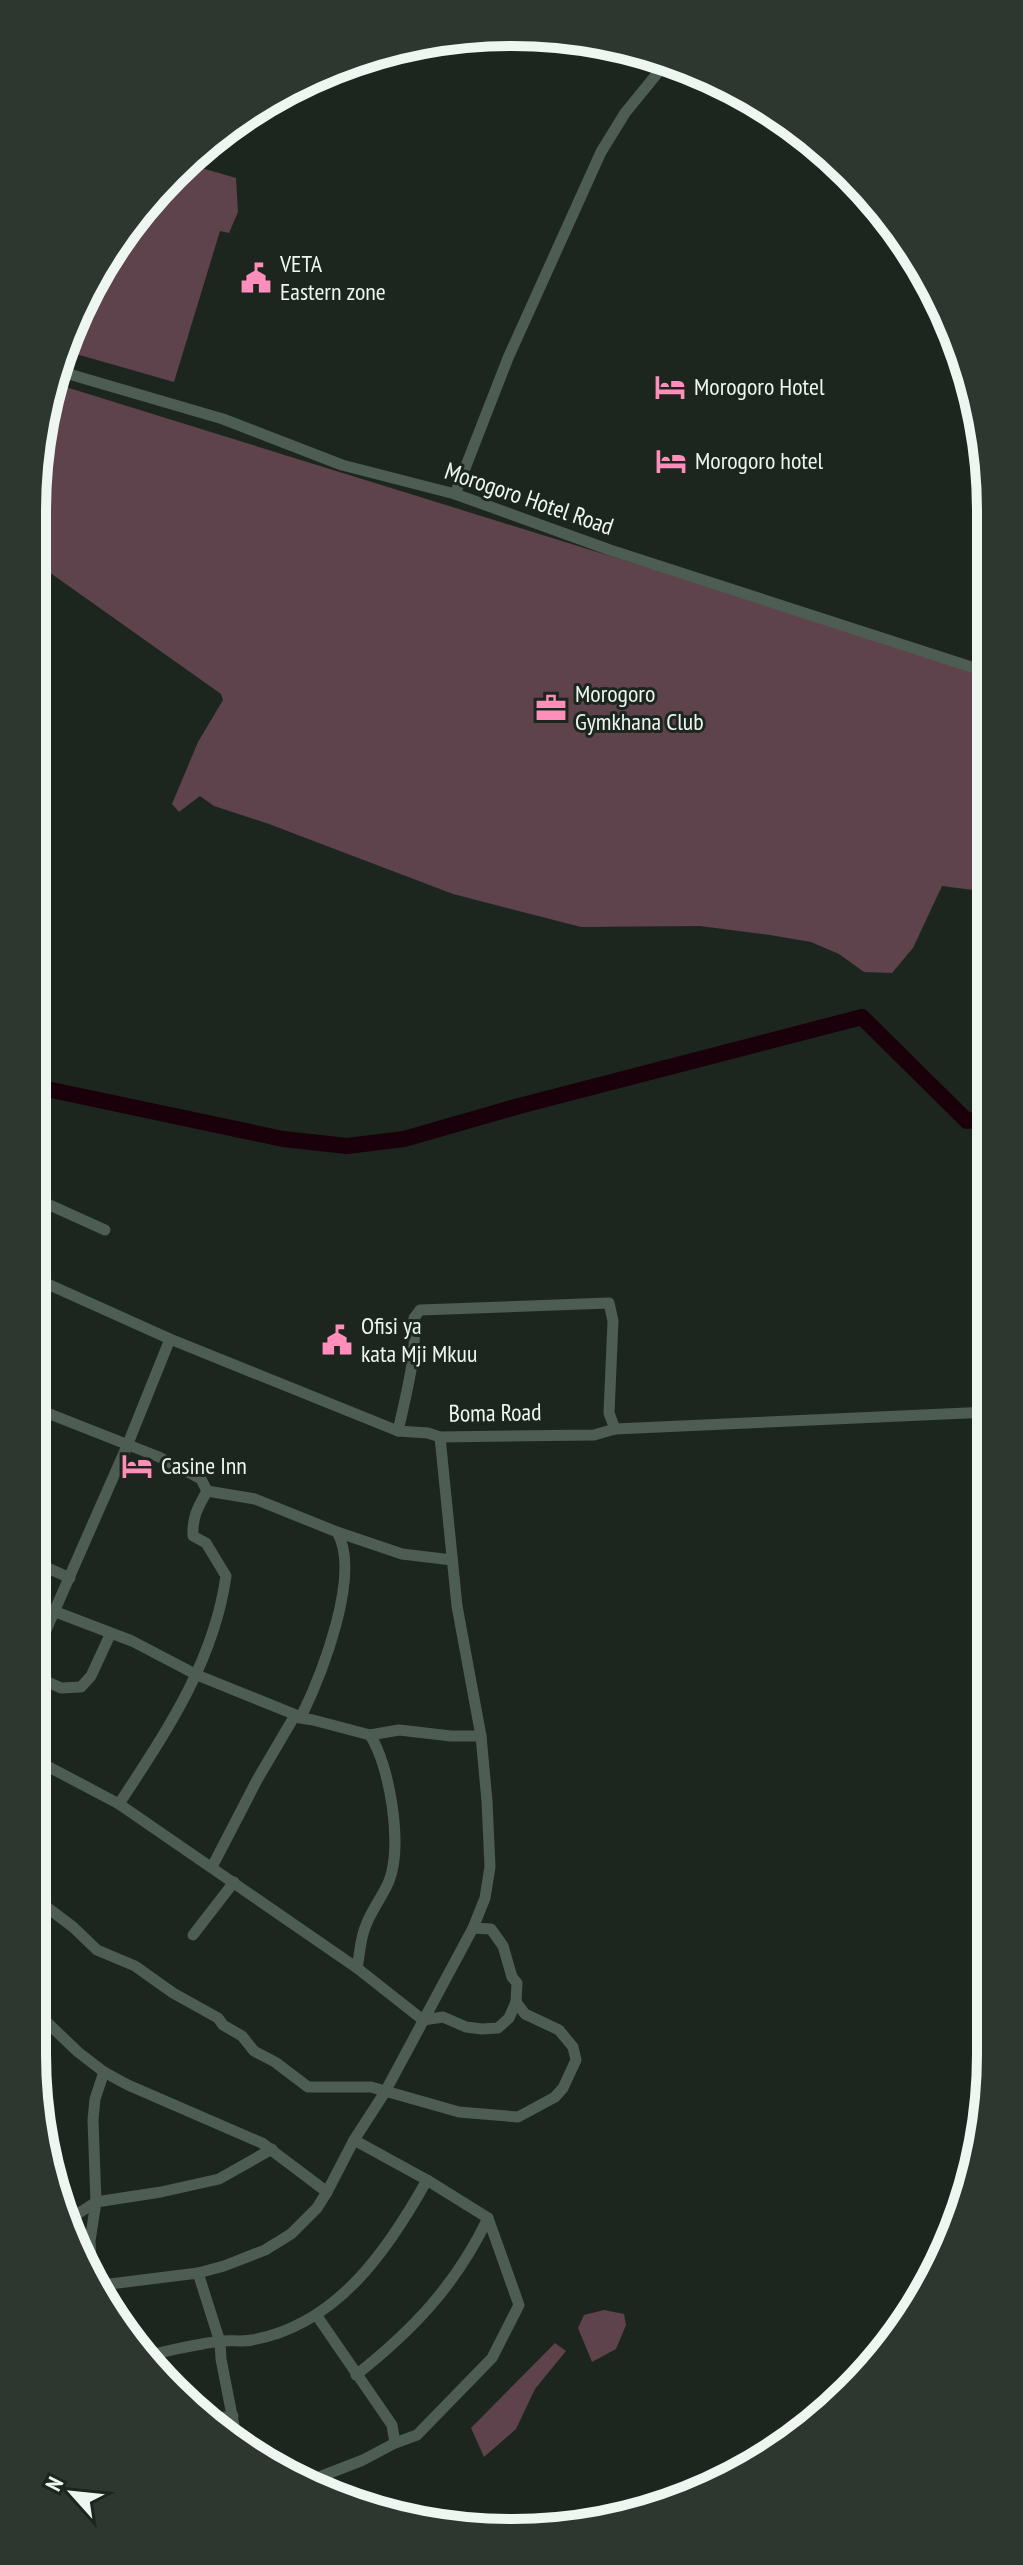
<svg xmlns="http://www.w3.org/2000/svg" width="1023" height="2565" viewBox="0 0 1023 2565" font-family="'PT Sans Narrow',sans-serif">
<rect width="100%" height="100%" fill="#1c261f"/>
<g fill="#5e424c">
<path d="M191 165 236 178 238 212 229 233 220 231 174 382 62 350 151 196Z"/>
<path d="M53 383 987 673 988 892 942 886 913 948 892 973 864 972 839 954 811 942 770 935 700 926 581 927 453 894 269 824 214 806 200 796 179 812 172 804 198 742 223 700 221 694 32 560V512Z"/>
<path d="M604 2310 624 2314 626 2325 616 2349 592 2362 578 2328 584 2315Z"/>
<path d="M555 2343 566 2351 535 2389 516 2429 484 2457 471 2428Z"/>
</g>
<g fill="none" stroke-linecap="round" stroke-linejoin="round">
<path stroke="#19000a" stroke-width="16" d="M32 1076 42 1088 283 1139 347 1146 404 1139 519 1106 862 1017 967 1121 989 1118"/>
<g stroke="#4d5d53" stroke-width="11">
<path d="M55 370 223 419 342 465 455 494 610 550 987 672"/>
<path d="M455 494 508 358 601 152 625 113 669 59"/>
<path d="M32 1197 105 1230"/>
<path d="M32 1277 170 1339 398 1431 428 1433 440 1437 594 1435 615 1429 989 1412"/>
<path d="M32 1407 159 1457 201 1479 207 1491 255 1499 337 1532C362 1574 321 1676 301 1717"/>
<path d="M398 1431C406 1395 417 1355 414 1318L420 1310 609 1303 613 1321 609 1413 615 1429"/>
<path d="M337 1532 402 1554 452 1560"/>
<path d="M32 1561 70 1578"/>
<path d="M56 1612 132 1641 197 1675 301 1717"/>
<path d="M32 1662 127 1446 170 1339"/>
<path d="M32 1675 61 1688 81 1687 91 1676 110 1635"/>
<path d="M294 1717 313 1720 370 1735 399 1730 451 1736H481"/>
<path d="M32 1758 119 1804 357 1968 423 2020 443 2017 466 2027 482 2029 498 2028 509 2018 516 2002 517 1983 512 1977 503 1946 491 1929 473 1928"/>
<path d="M119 1804C166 1732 214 1662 226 1576L206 1543 193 1536C192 1517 198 1507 207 1491"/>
<path d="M212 1867 257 1780 294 1717"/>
<path d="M32 1896 73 1927 97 1950 135 1966 173 1993 218 2018 223 2025 242 2036 254 2051 275 2062 308 2087H371L459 2112 518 2117 555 2097 563 2088 576 2060 573 2047 559 2030 525 2014 516 2002"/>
<path d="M193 1935 234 1882"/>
<path d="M357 1968C360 1954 360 1938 366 1925 372 1909 383 1896 389 1881 403 1846 390 1766 370 1735"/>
<path d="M32 2008 78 2052 104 2072 128 2085 262 2143 327 2192"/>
<path d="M354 2140 427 2180 488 2218 519 2305 492 2358 417 2435 395 2443"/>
<path d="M61 2214 79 2213 96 2202 161 2192 219 2179 272 2149"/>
<path d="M91 2265 90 2241 96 2202 93 2120 95 2099 104 2072"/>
<path d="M198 2273 220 2342 221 2359 237 2441"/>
<path d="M102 2285 198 2273 224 2266 265 2250 291 2234 317 2208 327 2192 354 2140 385 2092 473 1928 485 1898 490 1867 487 1801 481 1736 457 1606 440 1437"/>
<path d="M143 2356C169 2351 195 2344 222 2341 232 2340 242 2342 252 2340 337 2325 388 2250 427 2180"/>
<path d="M356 2375C413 2330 456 2285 488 2218"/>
<path d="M212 2419 233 2416"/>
<path d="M309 2481 363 2460 395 2443 392 2425 317 2316"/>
</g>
</g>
<defs>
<g id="civic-bare" transform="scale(2.4)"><path d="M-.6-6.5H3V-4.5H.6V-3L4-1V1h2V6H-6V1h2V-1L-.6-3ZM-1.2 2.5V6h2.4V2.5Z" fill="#ff8eba" stroke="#1c261f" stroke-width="2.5" paint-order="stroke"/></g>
<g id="hotel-bare" transform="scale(2.4)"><path d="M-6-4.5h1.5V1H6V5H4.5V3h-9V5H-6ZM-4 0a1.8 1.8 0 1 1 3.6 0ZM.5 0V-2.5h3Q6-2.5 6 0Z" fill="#ff8eba" stroke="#1c261f" stroke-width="2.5" paint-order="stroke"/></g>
<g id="office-bare" transform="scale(2.4)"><path d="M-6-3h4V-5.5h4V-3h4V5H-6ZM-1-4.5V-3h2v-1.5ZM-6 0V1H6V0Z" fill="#ff8eba" stroke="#1c261f" stroke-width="2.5" paint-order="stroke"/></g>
</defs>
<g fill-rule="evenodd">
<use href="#civic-bare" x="256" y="278"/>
<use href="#hotel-bare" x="670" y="387"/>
<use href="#hotel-bare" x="671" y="461"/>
<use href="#office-bare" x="551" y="708"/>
<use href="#civic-bare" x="337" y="1340"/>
<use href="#hotel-bare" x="137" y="1466"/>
</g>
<g text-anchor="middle" stroke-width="6" stroke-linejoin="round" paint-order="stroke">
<g font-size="24" fill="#eef6f1" stroke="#1c261f" text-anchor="start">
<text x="280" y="272">VETA<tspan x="280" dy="28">Eastern zone</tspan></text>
<text x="694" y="395">Morogoro Hotel</text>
<text x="695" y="469">Morogoro hotel</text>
<text x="575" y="702">Morogoro<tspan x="575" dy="28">Gymkhana Club</tspan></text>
<text x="361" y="1334">Ofisi ya<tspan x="361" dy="28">kata Mji Mkuu</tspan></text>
<text x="161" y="1474">Casine Inn</text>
</g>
<g font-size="24" fill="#eef6f1" stroke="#1c261f">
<text transform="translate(529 499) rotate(19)" y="8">Morogoro Hotel Road</text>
<text transform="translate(495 1413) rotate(-1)" y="8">Boma Road</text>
</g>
</g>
<path d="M0 0H1023V2565H0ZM511 46H512A465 465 0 0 1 977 511V2054A465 465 0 0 1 512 2519H511A465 465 0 0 1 46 2054V511A465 465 0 0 1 511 46Z" fill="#2d3730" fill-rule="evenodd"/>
<path fill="none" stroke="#eef6f1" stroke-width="10" d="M511 46H512A465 465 0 0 1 977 511V2054A465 465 0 0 1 512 2519H511A465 465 0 0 1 46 2054V511A465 465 0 0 1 511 46Z"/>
<g transform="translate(72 2493) rotate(297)" stroke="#1c261f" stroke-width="6" paint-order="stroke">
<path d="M0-6L14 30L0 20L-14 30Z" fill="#eef6f1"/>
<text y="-12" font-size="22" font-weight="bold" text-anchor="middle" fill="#eef6f1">N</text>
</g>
</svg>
